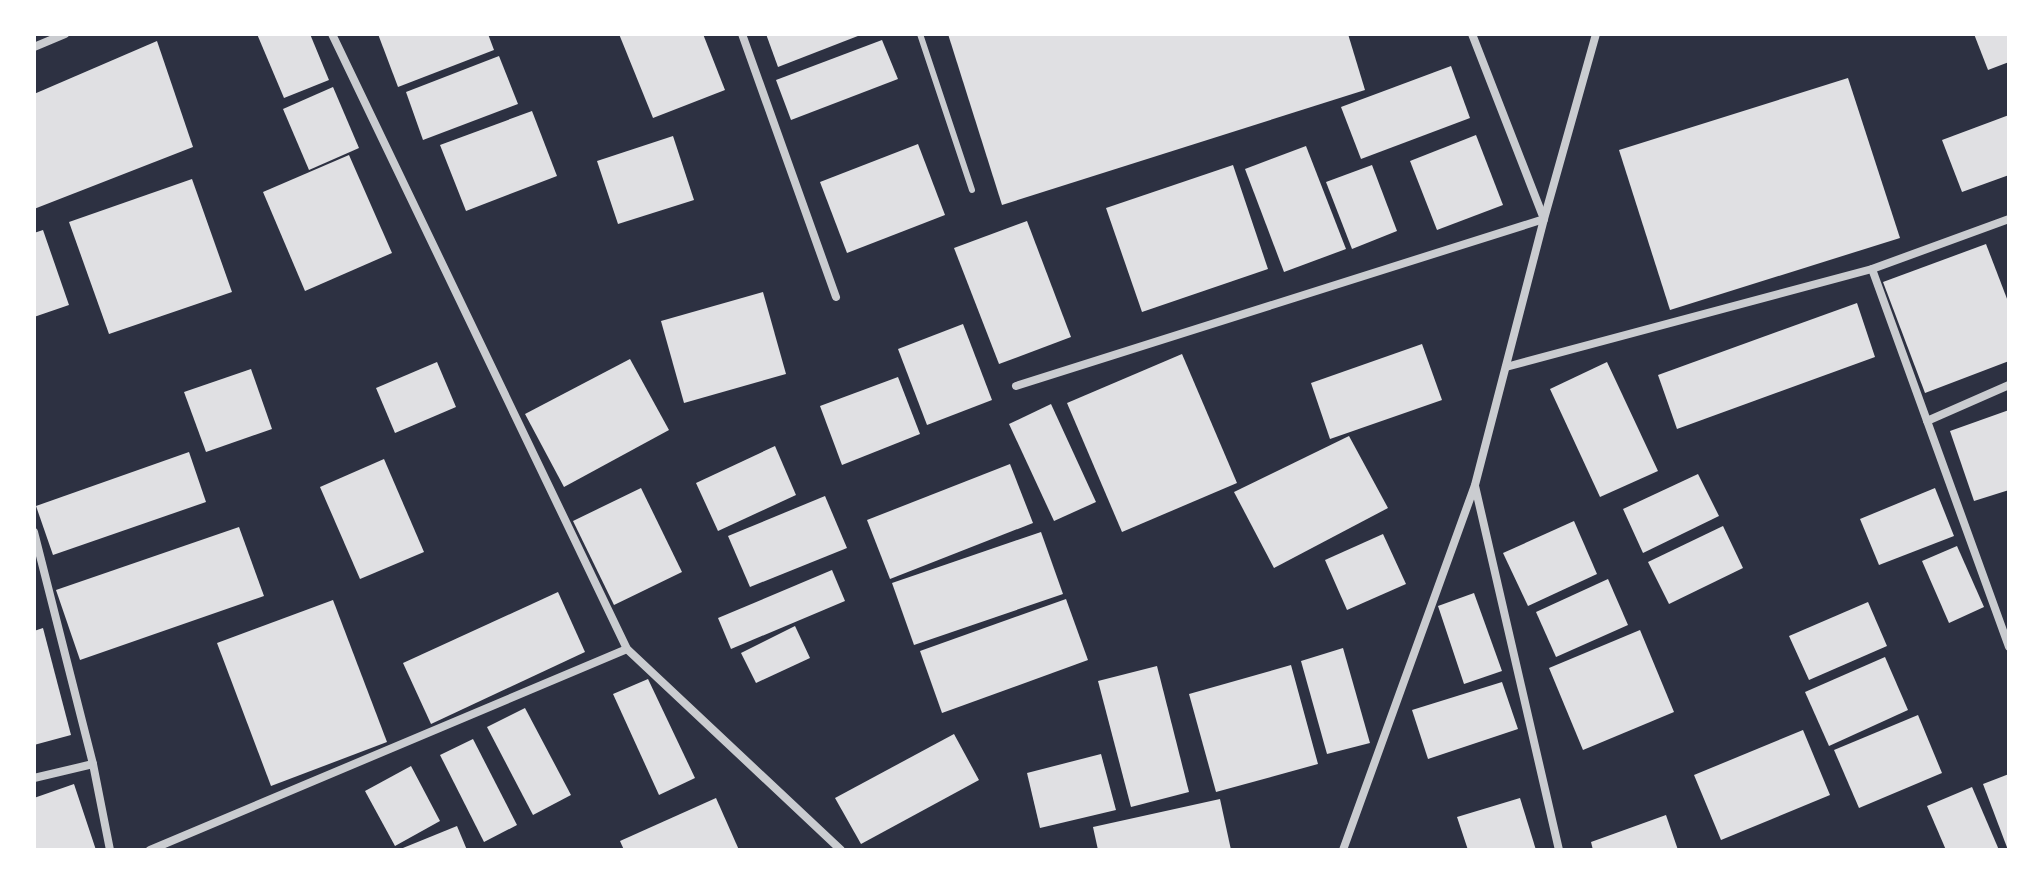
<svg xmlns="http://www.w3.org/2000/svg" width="2043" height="884" viewBox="0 0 2043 884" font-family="'Fira Sans',sans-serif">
<rect width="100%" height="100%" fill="#2d3142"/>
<g fill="#e0e0e3">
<path d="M257 34H310L329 80 284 98Z"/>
<path d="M378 34H488L494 50 398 87Z"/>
<path d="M619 34H703L725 90 653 118Z"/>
<path d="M766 34H863L778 67Z"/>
<path d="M948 34H1348L1365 90 1002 205Z"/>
<path d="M1974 34H2009V62L1988 70Z"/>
<path d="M882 40 898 79 791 120 776 80Z"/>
<path d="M157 41 193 147 34 209V94Z"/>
<path d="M499 56 518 104 423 140 406 92Z"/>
<path d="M1451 66 1470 118 1361 159 1341 107Z"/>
<path d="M1848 78 1900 238 1670 310 1619 150Z"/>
<path d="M333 87 359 148 309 170 283 109Z"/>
<path d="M532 111 557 176 466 211 440 145Z"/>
<path d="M2009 115V175L1962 192 1942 140Z"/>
<path d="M1476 135 1503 205 1437 230 1410 161Z"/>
<path d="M673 136 694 200 618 224 597 161Z"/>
<path d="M918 144 945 215 847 253 820 182Z"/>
<path d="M1306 146 1346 249 1284 272 1245 169Z"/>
<path d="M349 155 392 253 305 291 263 192Z"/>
<path d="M1233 165 1268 269 1142 312 1106 208Z"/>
<path d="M1372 165 1397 231 1352 249 1326 182Z"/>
<path d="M192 179 232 292 109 334 69 222Z"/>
<path d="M1027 221 1071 337 999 364 954 248Z"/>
<path d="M43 230 69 305 34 317V233Z"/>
<path d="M1986 244 2009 304V361L1925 393 1883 282Z"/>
<path d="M763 292 786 374 684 403 661 321Z"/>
<path d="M1857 303 1875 357 1677 429 1658 375Z"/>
<path d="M963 324 992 400 927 425 898 349Z"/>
<path d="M1422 344 1442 400 1330 439 1311 383Z"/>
<path d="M1182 354 1237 483 1122 532 1067 403Z"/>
<path d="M630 359 669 430 564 487 525 414Z"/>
<path d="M437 362 456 407 395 433 376 388Z"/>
<path d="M1607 362 1658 471 1600 497 1550 389Z"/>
<path d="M251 369 272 429 206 452 184 392Z"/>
<path d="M898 377 920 434 842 465 820 406Z"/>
<path d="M1051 404 1096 502 1054 521 1009 424Z"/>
<path d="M2009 410V490L1974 501 1950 431Z"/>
<path d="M1349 436 1388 508 1274 568 1234 492Z"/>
<path d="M775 446 796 495 718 531 696 483Z"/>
<path d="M189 452 206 502 53 555 36 506Z"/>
<path d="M384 459 424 552 360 579 320 487Z"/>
<path d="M1010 464 1033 523 890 579 867 520Z"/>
<path d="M1698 474 1719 516 1643 553 1623 509Z"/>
<path d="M641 488 682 572 614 605 573 521Z"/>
<path d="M1935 488 1954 536 1879 565 1860 519Z"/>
<path d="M825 496 847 548 750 587 728 536Z"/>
<path d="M1574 521 1597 574 1528 606 1503 553Z"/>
<path d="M1723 526 1743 568 1669 604 1648 562Z"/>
<path d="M239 527 264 596 80 660 56 590Z"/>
<path d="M1041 532 1063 594 914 645 892 583Z"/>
<path d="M1383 534 1406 584 1347 610 1325 560Z"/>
<path d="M1957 546 1984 607 1949 623 1922 561Z"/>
<path d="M832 570 845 601 731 649 718 618Z"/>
<path d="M1608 579 1628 625 1556 657 1536 612Z"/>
<path d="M558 592 585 652 431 724 403 663Z"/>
<path d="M1474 593 1502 671 1464 684 1438 606Z"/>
<path d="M1066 599 1088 660 942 713 920 651Z"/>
<path d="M333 600 387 742 271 786 217 643Z"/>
<path d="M1868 602 1887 646 1809 680 1789 636Z"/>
<path d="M795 626 810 658 756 683 741 653Z"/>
<path d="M43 628 71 735 34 745V631Z"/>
<path d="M1640 630 1674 712 1583 750 1549 668Z"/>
<path d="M1343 648 1370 743 1327 754 1301 661Z"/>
<path d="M1885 657 1908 710 1829 746 1805 692Z"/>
<path d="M1291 665 1318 764 1216 792 1189 694Z"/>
<path d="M1157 666 1189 792 1131 807 1098 681Z"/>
<path d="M648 679 695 778 659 795 613 694Z"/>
<path d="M1502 682 1518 729 1428 759 1412 710Z"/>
<path d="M525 708 571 795 533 815 487 727Z"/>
<path d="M1918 715 1942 773 1859 808 1834 750Z"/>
<path d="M1803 730 1830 795 1721 840 1694 775Z"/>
<path d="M954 734 979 780 861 844 835 798Z"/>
<path d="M473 739 517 825 484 842 440 755Z"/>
<path d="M1101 754 1116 810 1040 828 1027 773Z"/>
<path d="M411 766 440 821 395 846 365 791Z"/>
<path d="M2009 774V850H2008L1983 784Z"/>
<path d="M74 784 96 850H34V798Z"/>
<path d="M1972 787 1999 850H1946L1927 806Z"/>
<path d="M716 798 739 850H624L620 841Z"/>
<path d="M1520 798 1536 850H1468L1457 817Z"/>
<path d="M1220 799 1231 850H1098L1093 827Z"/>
<path d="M1666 815 1678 850H1593L1591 842Z"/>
<path d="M457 826 467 850H398Z"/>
</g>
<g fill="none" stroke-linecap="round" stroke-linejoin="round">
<path stroke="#caccd0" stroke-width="6" d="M920 34 972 190"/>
<g stroke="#caccd0" stroke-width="8">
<path d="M332 34 627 649 841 850"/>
<path d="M742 34 836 297"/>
<path d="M34 47 65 34"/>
<path d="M1872 269 2009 647"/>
<path d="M1506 367 1872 269 2009 219"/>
<path d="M1016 386 1544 219 1472 34"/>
<path d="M1927 421 2009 385"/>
<path d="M1475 486 1559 850"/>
<path d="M34 532 93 764 110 850"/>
<path d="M34 778 93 764"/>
<path d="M150 850 627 649"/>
<path d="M1343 850 1475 485 1544 219 1596 34"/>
</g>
</g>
<rect width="2043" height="884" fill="none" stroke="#ffffff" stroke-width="72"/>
</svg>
